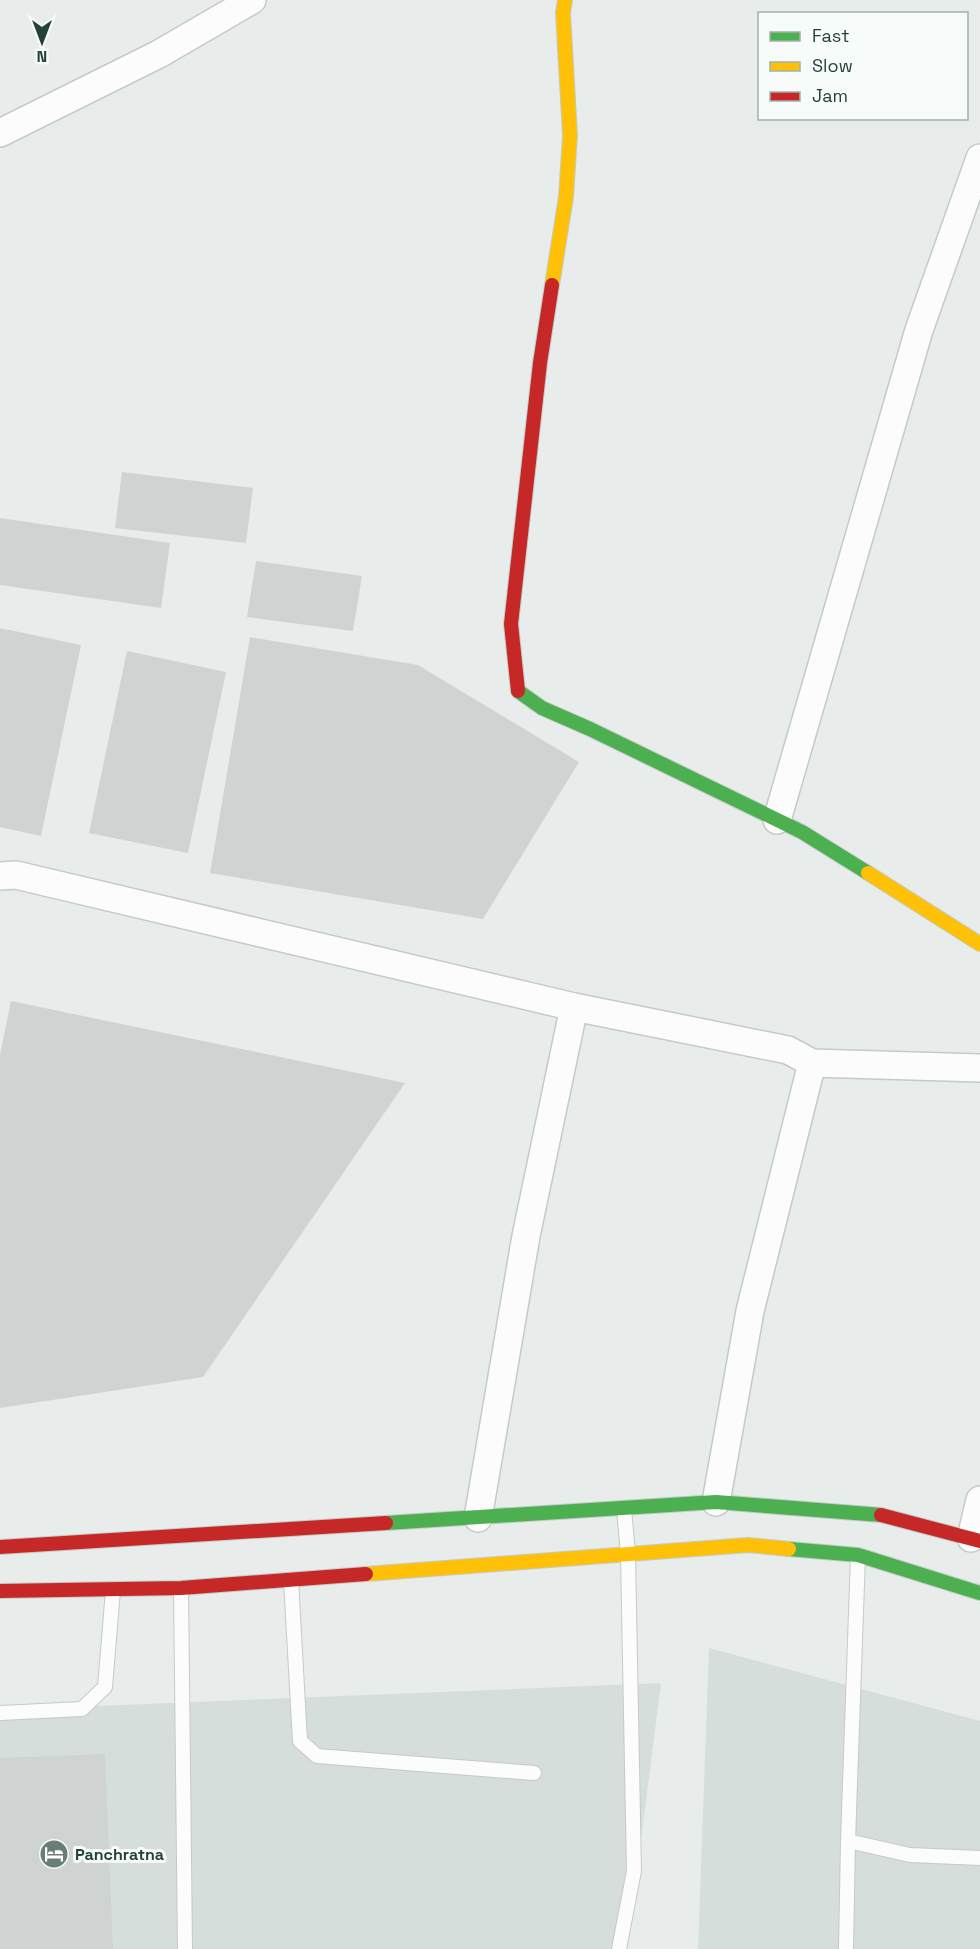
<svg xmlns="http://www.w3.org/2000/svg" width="980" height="1949" viewBox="0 0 980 1949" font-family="'Space Grotesk',sans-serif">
<rect width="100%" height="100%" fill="#e8edeb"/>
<g fill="#d6dedb">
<path d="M709 1648 980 1721V1949H698Z"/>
<path d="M661 1683 627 1949H0V1710Z"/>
</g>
<g fill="#cfd4d2">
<path d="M122 472 253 488 246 543 115 528Z"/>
<path d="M0 518 170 543 161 608 0 585Z"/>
<path d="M256 561 362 576 353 631 247 617Z"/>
<path d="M0 628 81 645 41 836 0 827Z"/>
<path d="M250 637 418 665 579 762 483 919 210 873Z"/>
<path d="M127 651 226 672 188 853 89 833Z"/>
<path d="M11 1001 405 1083 203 1377 0 1408V1055Z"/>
<path d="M105 1754 113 1949H0V1758Z"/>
</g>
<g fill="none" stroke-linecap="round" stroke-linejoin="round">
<g stroke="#c5cac8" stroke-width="16">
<g id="lane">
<path d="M291 1580 300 1741 317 1756 534 1773"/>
<path d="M181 1588 185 1949"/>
<path d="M0 1713 82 1709 105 1687 113 1590"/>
<path d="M848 1841 910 1855 980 1858"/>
<path d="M619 1949 634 1871 628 1554 624 1509"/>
<path d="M846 1949 848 1841 858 1555"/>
</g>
</g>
<g stroke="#c5cac8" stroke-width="30">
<g id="street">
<path d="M0 133 159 54 252 0"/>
<path d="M777 820 919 330 980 158"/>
<path d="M0 876 16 875 574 1007 788 1050 812 1063 980 1068"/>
<path d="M716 1502 750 1311 812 1063"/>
<path d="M478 1518 526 1236 574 1007"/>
<path d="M971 1538 980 1500"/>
</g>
</g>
<g stroke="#c3cbc8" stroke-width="16">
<g id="fast">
<path d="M518 691 542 708 590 729 802 832 868 873"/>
<path d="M386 1523 716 1502 881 1515"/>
<path d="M789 1549 858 1555 980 1593"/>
</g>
</g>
<g stroke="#c3cbc8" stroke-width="16">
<g id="slow">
<path d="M552 285 566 197 570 135 563 13 565 0"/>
<path d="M868 873 980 944"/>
<path d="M366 1574 748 1545 789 1549"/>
</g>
</g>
<g stroke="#c3cbc8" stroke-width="16">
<g id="jam">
<path d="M518 691 511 624 540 363 552 285"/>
<path d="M881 1515 980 1541"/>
<path d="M0 1547 386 1523"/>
<path d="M0 1591 181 1588 366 1574"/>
</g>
</g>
<use href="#lane" stroke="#fcfcfc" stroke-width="14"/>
<use href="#street" stroke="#fcfcfc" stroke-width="27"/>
<use href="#fast" stroke="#4caf50" stroke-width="14"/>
<use href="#slow" stroke="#ffc107" stroke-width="14"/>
<use href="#jam" stroke="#c62828" stroke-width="14"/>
</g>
<defs>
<g id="hotel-disc" transform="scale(1.5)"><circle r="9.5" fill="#697e78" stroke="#f7fbf9"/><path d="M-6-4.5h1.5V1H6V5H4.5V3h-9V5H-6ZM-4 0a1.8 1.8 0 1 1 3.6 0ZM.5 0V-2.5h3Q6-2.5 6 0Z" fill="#fff"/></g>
</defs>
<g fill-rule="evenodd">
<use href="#hotel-disc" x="54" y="1854"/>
</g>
<g text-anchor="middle" stroke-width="6" stroke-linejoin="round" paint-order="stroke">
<g font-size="16" font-weight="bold" fill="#24423a" stroke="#f7fbf9" text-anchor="start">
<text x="75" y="1860">Panchratna</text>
</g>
</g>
<rect x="758" y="12" width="210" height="108" fill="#f7fbf9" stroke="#a3b1ad" stroke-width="1.5"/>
<rect x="770" y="32" width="30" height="9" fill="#4caf50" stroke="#a3b1ad" stroke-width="1.5"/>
<text x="812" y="42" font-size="18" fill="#24423a">Fast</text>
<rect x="770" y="62" width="30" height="9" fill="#ffc107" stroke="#a3b1ad" stroke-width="1.5"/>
<text x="812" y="72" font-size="18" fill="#24423a">Slow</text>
<rect x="770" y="92" width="30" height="9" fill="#c62828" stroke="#a3b1ad" stroke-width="1.5"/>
<text x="812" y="102" font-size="18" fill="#24423a">Jam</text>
<g transform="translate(42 42) rotate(180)" stroke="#f7fbf9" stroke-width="4.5" paint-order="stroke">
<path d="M0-4.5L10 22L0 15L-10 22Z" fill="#24423a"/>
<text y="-9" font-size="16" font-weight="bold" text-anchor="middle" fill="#24423a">N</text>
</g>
</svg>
